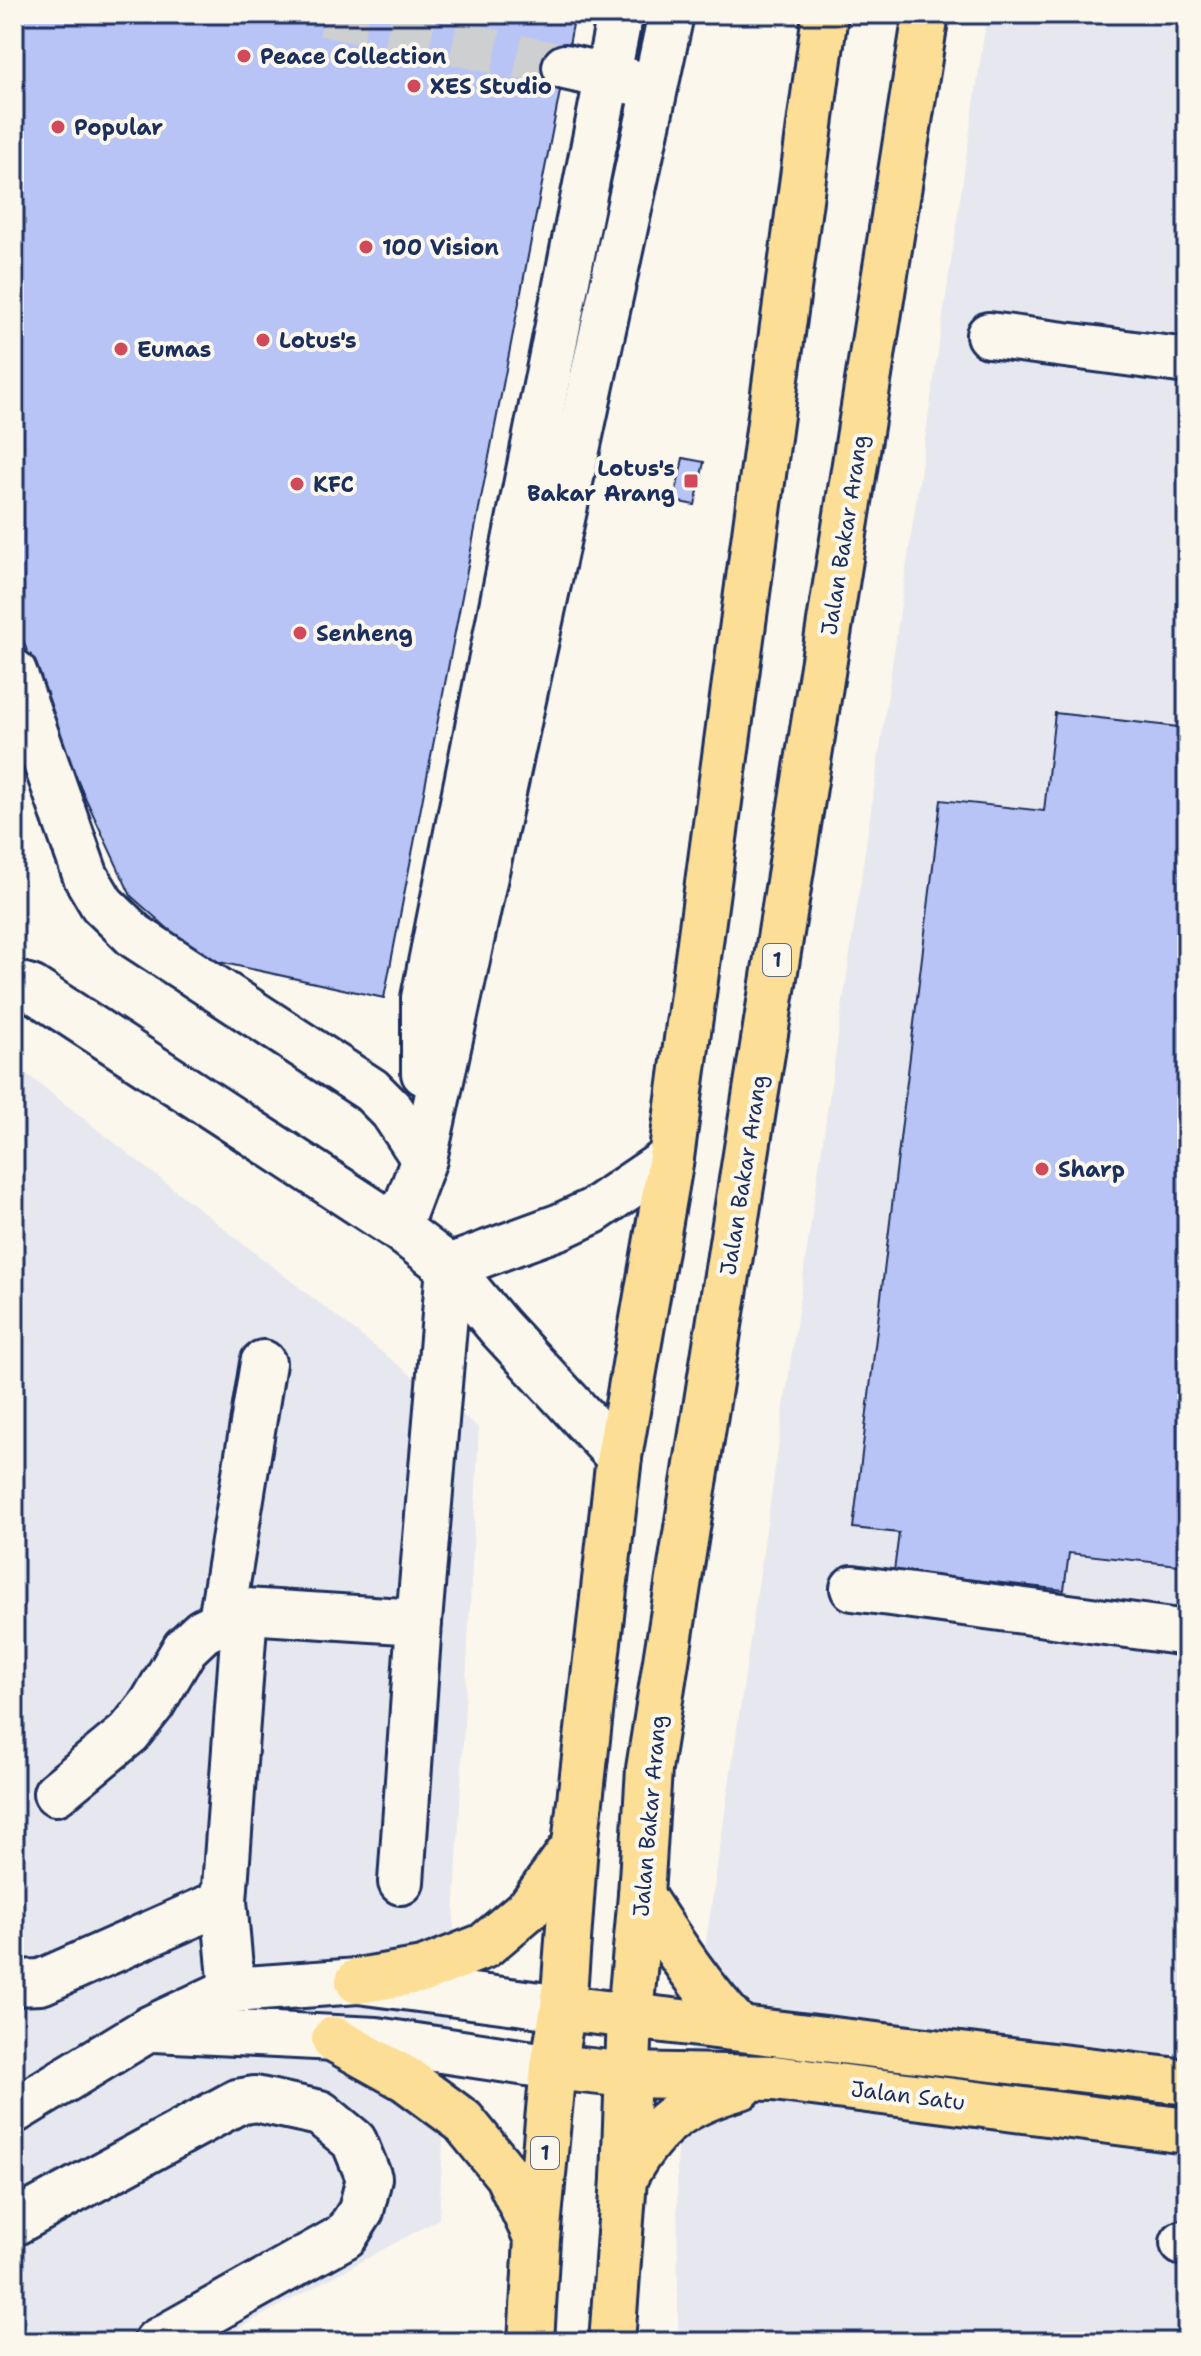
<svg xmlns="http://www.w3.org/2000/svg" width="1201" height="2356" viewBox="0 0 1201 2356" font-family="'Shantell Sans',sans-serif">
<rect width="100%" height="100%" fill="#fbf7ec"/>
<filter id="ink" filterUnits="userSpaceOnUse"><feTurbulence type="fractalNoise" baseFrequency=".0125" numOctaves="2"/><feDisplacementMap in="SourceGraphic" scale="16" xChannelSelector="R" yChannelSelector="G"/><feConvolveMatrix kernelMatrix="1 2 1 2 8 2 1 2 1" color-interpolation-filters="sRGB"/></filter>
<g filter="url(#ink)">
<g fill="#e7e8ef">
<path d="M987 14H1187V2342H678L677 2141Z"/>
<path d="M14 1064 479 1428 439 2219 214 2342H14Z"/>
</g>
<g fill="#b8c4f5" stroke="#1b2f5e" stroke-width="2">
<path d="M14 14H575L384 998 201 958 131 896 51 724 14 612Z"/>
<path d="M683 458 704 462 695 505 674 501Z"/>
<path d="M1055 713 1187 728V1566L1069 1553 1064 1590 894 1571 899 1533 853 1528 941 800 1044 811Z"/>
</g>
<g fill="none" stroke-linecap="round" stroke-linejoin="round">
<path stroke="#cecfd0" stroke-width="44" stroke-dasharray="44 22" stroke-linecap="butt" d="M324 14 565 67"/>
<g stroke="#1b2f5e" stroke-width="50">
<g id="minor">
<path d="M565 67 637 83"/>
<path d="M989 335 1187 361"/>
<path d="M14 672 86 877 102 904 135 936 371 1090 392 1111 424 1159"/>
<path d="M14 983 31 988 398 1228 449 1267 499 1327 619 1457"/>
<path d="M424 1073V998L620 14"/>
<path d="M398 1228 424 1159 671 14"/>
<path d="M449 1267 561 1226 593 1211 671 1158"/>
<path d="M853 1588 1187 1633"/>
<path d="M221 1621 263 1363"/>
<path d="M56 1793 129 1733 152 1704 185 1648 203 1631 245 1611 419 1622"/>
<path d="M401 1882 419 1622 449 1267"/>
<path d="M14 1983 41 1982 224 1901"/>
<path d="M232 1990 224 1901 245 1611"/>
<path d="M154 2029 376 2040 553 2067"/>
<path d="M14 2111 149 2029 232 1990 358 1981 563 2008"/>
<path d="M14 2223 237 2102 255 2099 320 2113 354 2141 369 2178 361 2211 345 2236 156 2342"/>
<path d="M1183 2243H1187"/>
</g>
</g>
<g stroke="#1b2f5e" stroke-width="50">
<g id="major">
<path d="M641 1895C672 1943 699 1986 739 2028"/>
<path d="M358 1981 423 1970 484 1946 530 1907 575 1845"/>
<path d="M563 2008 1187 2082"/>
<path d="M334 2039 406 2079 463 2121 507 2175 536 2237"/>
<path d="M553 2067 628 2075 774 2078 1187 2131"/>
<path d="M624 2179C652 2125 683 2103 741 2087"/>
<path d="M531 2342 537 2239 553 2067 563 2008 575 1845 619 1457 671 1158 825 14"/>
<path d="M612 2342 624 2179 630 2015 641 1895 649 1769 926 14"/>
</g>
</g>
<use href="#minor" stroke="#fbf7ec" stroke-width="44"/>
<use href="#major" stroke="#fcde96" stroke-width="44"/>
</g>
</g>
<g fill="#d1495b" stroke="#fbf7ec" stroke-width="3">
<circle cx="244" cy="56" r="8"/>
<circle cx="414" cy="86" r="8"/>
<circle cx="58" cy="127" r="8"/>
<circle cx="366" cy="247" r="8"/>
<circle cx="263" cy="340" r="8"/>
<circle cx="121" cy="349" r="8"/>
<rect x="683" y="473" width="16" height="16" rx="4"/>
<circle cx="297" cy="484" r="8"/>
<circle cx="300" cy="633" r="8"/>
<circle cx="1042" cy="1169" r="8"/>
</g>
<g text-anchor="middle" stroke-width="8" stroke-linejoin="round" paint-order="stroke">
<g fill="#fbf7ec" stroke="#5e6b89" stroke-width="2">
<rect x="763" y="944" width="28" height="32" rx="6"/>
<rect x="531" y="2137" width="28" height="32" rx="6"/>
</g>
<g font-size="20" font-weight="bold" fill="#1b2f5e">
<text x="777" y="967">1</text>
<text x="545" y="2160">1</text>
</g>
<g font-size="22" font-weight="bold" fill="#1b2f5e" stroke="#fbf7ec" text-anchor="start">
<text x="260" y="64">Peace Collection</text>
<text x="430" y="94">XES Studio</text>
<text x="74" y="135">Popular</text>
<text x="382" y="255">100 Vision</text>
<text x="279" y="348">Lotus's</text>
<text x="137" y="357">Eumas</text>
<text x="675" y="476" text-anchor="end">Lotus's<tspan x="675" dy="25">Bakar Arang</tspan></text>
<text x="313" y="492">KFC</text>
<text x="316" y="641">Senheng</text>
<text x="1058" y="1177">Sharp</text>
</g>
<g font-size="22" fill="#1b2f5e" stroke="#fbf7ec">
<text transform="translate(844 535) rotate(-81)" y="8">Jalan Bakar Arang</text>
<text transform="translate(743 1175) rotate(-81)" y="8">Jalan Bakar Arang</text>
<text transform="translate(649 1816) rotate(-85)" y="8">Jalan Bakar Arang</text>
<text transform="translate(908 2095) rotate(7)" y="8">Jalan Satu</text>
</g>
</g>
<rect width="1201" height="2356" fill="none" stroke="#fbf7ec" stroke-width="48"/>
<rect x="24" y="24" width="1153" height="2308" fill="none" stroke="#1b2f5e" stroke-width="3" filter="url(#ink)"/>
</svg>
